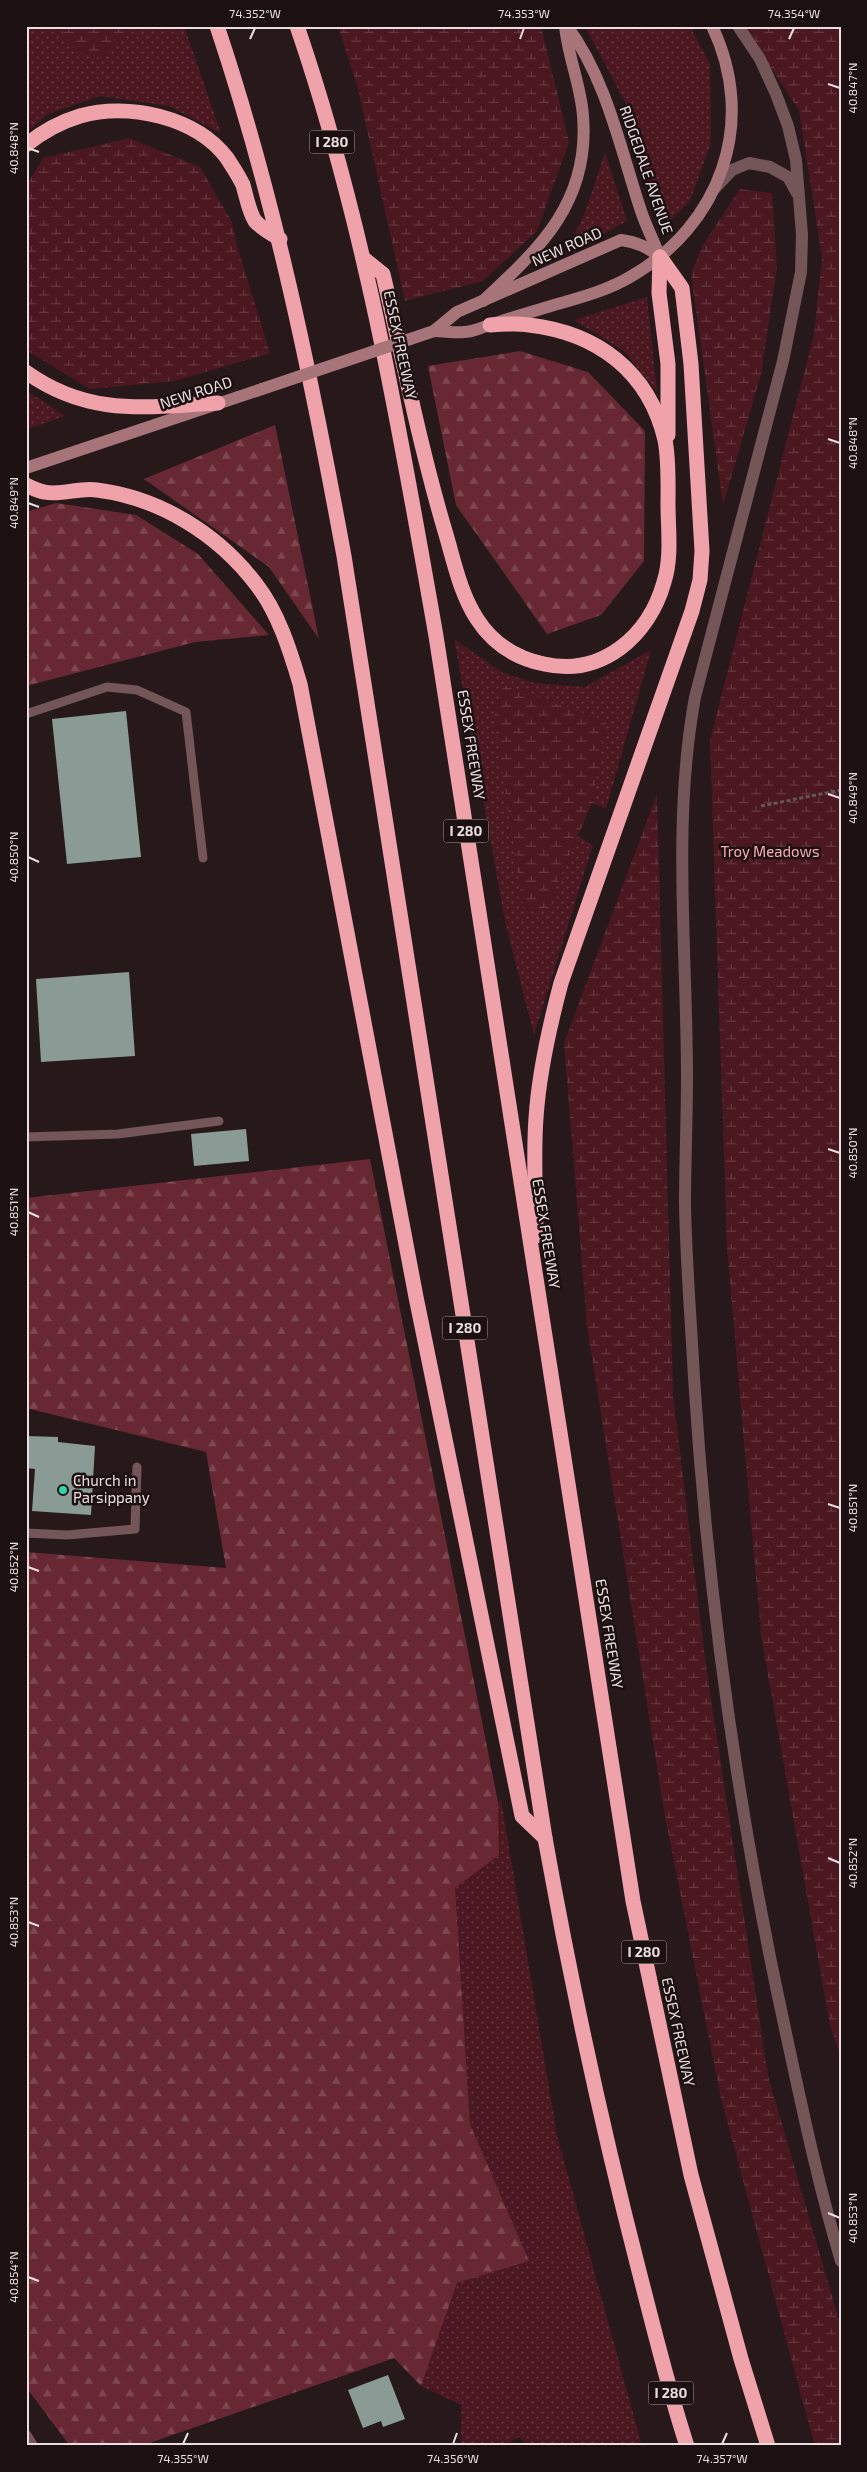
<svg xmlns="http://www.w3.org/2000/svg" width="867" height="2472" viewBox="0 0 867 2472" font-family="'Exo 2',sans-serif">
<defs>
<pattern id="grass-dots" width="8" height="8" patternUnits="userSpaceOnUse" patternTransform="scale(1.25)"><rect width="8" height="8" fill="#4b1721"/><path d="M2 2h.1M6 6h.1" fill="none" stroke="#653841" stroke-width="1.8" stroke-linecap="round"/></pattern>
<pattern id="forest-firs" width="22" height="20" patternUnits="userSpaceOnUse" patternTransform="scale(1.25)"><rect width="22" height="20" fill="#682833"/><path d="M5 1l3.5 6h-7zM16 11l3.5 6h-7z" fill="#7e4750"/></pattern>
<pattern id="wetland-marsh" width="20" height="14" patternUnits="userSpaceOnUse" patternTransform="scale(1.25)"><rect width="20" height="14" fill="#4b1721"/><path d="M1 5h8M5 5V1M11 12h8M15 12V8" fill="none" stroke="#653841"/></pattern>
</defs>
<rect width="100%" height="100%" fill="#27191a"/>
<g fill="url(#grass-dots)">
<path d="M26 26H184L221 133 169 106 100 96 48 114 26 133Z"/>
<path d="M585 26H690L710 64 711 143 690 201 660 231 628 108Z"/>
<path d="M605 152 627 221 565 255 586 210Z"/>
<path d="M647 297 657 392 624 351 574 320Z"/>
<path d="M26 390 65 416 26 430Z"/>
<path d="M454 639 503 673 535 683 585 687 651 650 606 809 592 803 606 721 547 907 578 836 593 845 534 1035 505 921Z"/>
<path d="M501 1799 557 2135 642 2446H528L519 2437 503 2446H461V2405L421 2386 457 2283 529 2261 470 2124 454 1888 499 1855 498 1802Z"/>
</g>
<g fill="url(#forest-firs)">
<path d="M520 351 588 372 645 431 644 561 601 615 547 634 456 505 428 366Z"/>
<path d="M275 425 319 639 269 567 144 479Z"/>
<path d="M56 503 136 515 198 554 269 635 195 642 26 686V512Z"/>
<path d="M370 1159 498 1802 499 1855 455 1888 470 2124 529 2261 457 2283 421 2386 394 2358 141 2446H70L26 2387V1552L226 1568 206 1452 26 1408V1198Z"/>
</g>
<g fill="url(#wetland-marsh)">
<path d="M65 26H124L126 38 94 60 62 41Z"/>
<path d="M338 26H541L569 142 537 231 483 281 405 301 358 89Z"/>
<path d="M743 26H841V2057L830 2026 761 1635 727 1248 710 740 814 334 822 258 799 110Z"/>
<path d="M129 138 200 167 232 222 237 246 270 353 175 381 90 389 26 350V186L43 158Z"/>
<path d="M740 189 772 193 777 267 761 374 723 505 691 274 703 245Z"/>
<path d="M504 685 606 721 592 803 547 908 524 914 494 717Z"/>
<path d="M657 794 673 1395 705 1658 768 2076 841 2327V2446H815L814 2443 721 2099 664 1811 587 1326 564 1043Z"/>
</g>
<g fill="#899b94">
<path d="M126 711 141 857 67 864 52 719Z"/>
<path d="M129 972 135 1056 41 1062 36 979Z"/>
<path d="M246 1129 249 1161 194 1166 191 1134Z"/>
<path d="M26 1436 58 1437V1442L95 1446 91 1515 32 1511 35 1469 26 1468Z"/>
<path d="M388 2375 405 2419 383 2427 381 2421 363 2428 348 2390Z"/>
</g>
<g fill="none" stroke-linecap="round" stroke-linejoin="round">
<path stroke="#635657" stroke-width="3" stroke-dasharray="4 2.5" stroke-linecap="butt" d="M761 806 841 790"/>
<g stroke="#745558" stroke-width="9">
<path d="M26 714 107 687 137 690 186 712 203 858"/>
<path d="M26 1137 118 1134 219 1121"/>
<path d="M26 1533 67 1535 135 1529 137 1467"/>
</g>
<g stroke="#745558" stroke-width="12">
<path d="M738 26 760 59 776 94 788 126 796 160 802 235 801 272 783 361 695 697C672 823 687 950 687 1077 687 1119 685 1162 685 1204 686 1262 691 1320 694 1378 708 1600 739 1820 787 2038 803 2112 819 2188 841 2261"/>
<path d="M714 189 732 170 749 163 770 167 788 177 797 193"/>
</g>
<path stroke="#745558" stroke-width="12" d="M26 2436 32 2446"/>
<g stroke="#a67479" stroke-width="12">
<path d="M567 26C607 80 620 148 641 211 646 226 654 242 660 257"/>
<path d="M483 301C540 248 590 202 583 116 581 86 568 57 565 26"/>
<path d="M434 331C444 331 455 333 464 332 473 332 482 327 490 325 507 319 524 314 541 309 570 300 603 293 630 277 721 225 758 122 712 26"/>
<path d="M434 331 457 312 621 240C637 242 647 247 660 257"/>
<path d="M26 468 262 389"/>
</g>
<g stroke="#f0a2ab" stroke-width="15">
<path d="M217 26C275 199 311 376 344 556L545 1838C571 1984 602 2127 639 2271 654 2329 668 2388 687 2446"/>
<path d="M297 26C365 224 400 431 436 636L633 1901 691 2175 741 2359 768 2446"/>
<path d="M26 145C42 132 60 122 80 116 128 102 196 117 227 158 232 166 239 176 243 185 246 195 249 212 255 221 261 228 272 234 280 239"/>
<path d="M660 257 659 293 668 364V435"/>
<path d="M363 258 383 274C403 359 420 447 445 531 454 561 460 593 477 619 493 644 515 658 544 664 602 677 649 636 664 582 672 557 668 529 668 504 668 483 669 461 665 440 649 372 598 333 529 325 517 323 503 324 490 325"/>
<path d="M26 372C89 417 145 407 218 403"/>
<path d="M26 485C32 488 38 491 44 492 61 496 80 487 97 490 160 498 218 534 256 584 278 612 290 650 300 684L416 1297 522 1816 545 1838"/>
<path d="M536 1236C536 1197 533 1157 536 1118 539 1072 549 1028 561 983L692 611 700 580 702 551 691 364 682 288 660 257"/>
</g>
<path stroke="#a67479" stroke-width="12" d="M262 389 434 331"/>
</g>
<path fill="none" stroke="#eadfe0" stroke-width="2" d="M250 39 255 28M520 39 524 28M789 39 794 28M828 84 840 88M28 148 39 152M828 439 840 443M28 503 39 507M828 794 840 798M28 857 39 862M828 1149 840 1153M28 1212 39 1217M828 1504 840 1508M28 1567 39 1571M828 1858 840 1863M28 1922 39 1926M828 2213 840 2218M28 2277 39 2281M183 2444 188 2433M453 2444 457 2433M722 2444 727 2433"/>
<circle fill="#2fd4aa" stroke="#1d1011" stroke-width="2" cx="63" cy="1490" r="5"/>
<g text-anchor="middle" stroke-width="5" stroke-linejoin="round" paint-order="stroke">
<g fill="#1d1011" stroke="#aca1a2" stroke-width="1">
<rect x="309.5" y="130.5" width="45" height="23" rx="4"/>
<rect x="443.5" y="819.5" width="45" height="23" rx="4"/>
<rect x="442.5" y="1316.5" width="45" height="23" rx="4"/>
<rect x="621.5" y="1940.5" width="45" height="23" rx="4"/>
<rect x="648.5" y="2381.5" width="45" height="23" rx="4"/>
</g>
<g font-size="14" font-weight="bold" fill="#eadfe0">
<text x="332" y="147">I 280</text>
<text x="466" y="836">I 280</text>
<text x="465" y="1333">I 280</text>
<text x="644" y="1957">I 280</text>
<text x="671" y="2398">I 280</text>
</g>
<g font-size="15" fill="#eadfe0" stroke="#1d1011">
<text transform="translate(646 170) rotate(71)" y="5">RIDGEDALE AVENUE</text>
<text transform="translate(567 247) rotate(-24)" y="5">NEW ROAD</text>
<text transform="translate(400 345) rotate(78)" y="5">ESSEX FREEWAY</text>
<text transform="translate(196 393) rotate(-18)" y="5">NEW ROAD</text>
<text transform="translate(471 745) rotate(81)" y="5">ESSEX FREEWAY</text>
<text transform="translate(546 1234) rotate(81)" y="5">ESSEX FREEWAY</text>
<text transform="translate(609 1634) rotate(81)" y="5">ESSEX FREEWAY</text>
<text transform="translate(678 2032) rotate(78)" y="5">ESSEX FREEWAY</text>
</g>
<g font-size="15" fill="#feabb4" stroke="#1d1011">
<text x="770" y="857">Troy Meadows</text>
</g>
<g font-size="15" fill="#eadfe0" stroke="#1d1011" text-anchor="start">
<text x="73" y="1486">Church in<tspan x="73" dy="17">Parsippany</tspan></text>
</g>
</g>
<rect width="867" height="2472" fill="none" stroke="#1d1011" stroke-width="55"/>
<rect x="28" y="28" width="812" height="2416" fill="none" stroke="#eadfe0" stroke-width="2"/>
<g font-size="12" text-anchor="middle" fill="#eadfe0">
<text x="255" y="18">74.352°W</text>
<text x="524" y="18">74.353°W</text>
<text x="794" y="18">74.354°W</text>
<text transform="translate(853 88) rotate(-90)" y="4">40.847°N</text>
<text transform="translate(14 148) rotate(-90)" y="4">40.848°N</text>
<text transform="translate(853 443) rotate(-90)" y="4">40.848°N</text>
<text transform="translate(14 503) rotate(-90)" y="4">40.849°N</text>
<text transform="translate(853 798) rotate(-90)" y="4">40.849°N</text>
<text transform="translate(14 857) rotate(-90)" y="4">40.850°N</text>
<text transform="translate(853 1153) rotate(-90)" y="4">40.850°N</text>
<text transform="translate(14 1212) rotate(-90)" y="4">40.851°N</text>
<text transform="translate(853 1508) rotate(-90)" y="4">40.851°N</text>
<text transform="translate(14 1567) rotate(-90)" y="4">40.852°N</text>
<text transform="translate(853 1863) rotate(-90)" y="4">40.852°N</text>
<text transform="translate(14 1922) rotate(-90)" y="4">40.853°N</text>
<text transform="translate(853 2218) rotate(-90)" y="4">40.853°N</text>
<text transform="translate(14 2277) rotate(-90)" y="4">40.854°N</text>
<text x="183" y="2463">74.355°W</text>
<text x="453" y="2463">74.356°W</text>
<text x="722" y="2463">74.357°W</text>
</g>
</svg>
